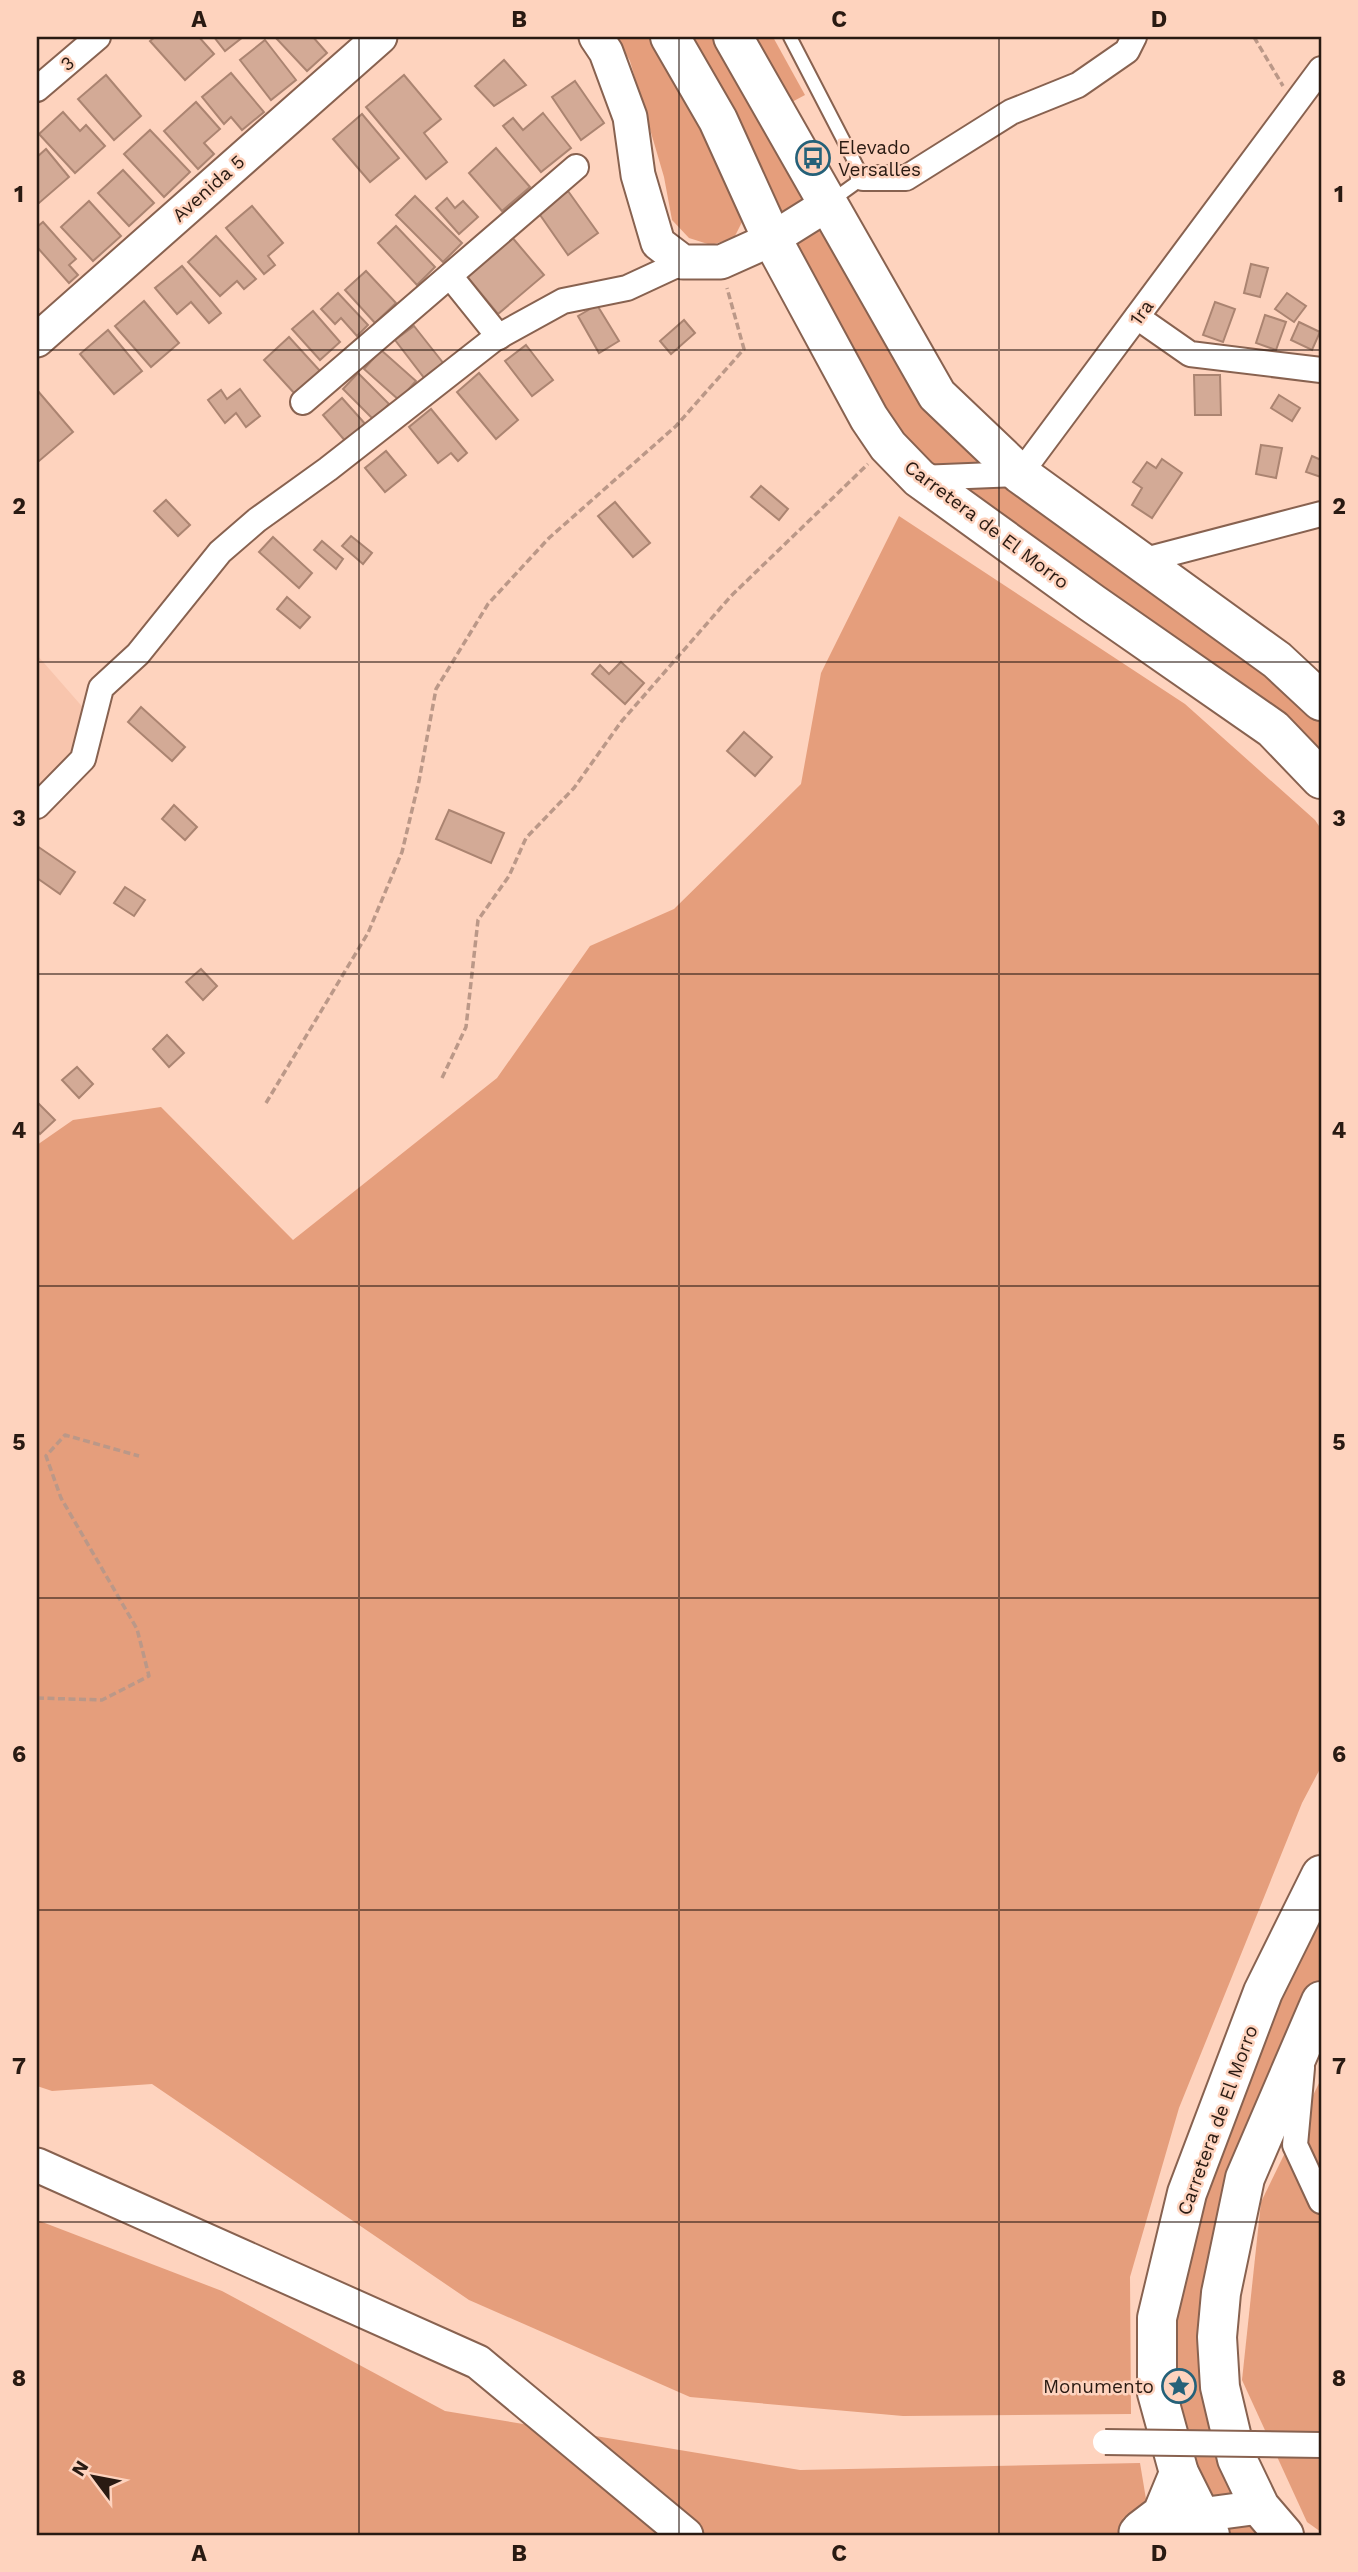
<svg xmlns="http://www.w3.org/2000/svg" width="1358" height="2572" viewBox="0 0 1358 2572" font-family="'Work Sans',sans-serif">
<rect width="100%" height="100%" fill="#fed3be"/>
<path fill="#f8c5ad" d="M37 655 86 711 81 733 66 760 45 780 37 784Z"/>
<g fill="#e59e7c">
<path d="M616 37H651L701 129 744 218 734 238 711 245 689 238 672 220 664 177 630 61Z"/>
<path d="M681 37H719L814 200 777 225Z"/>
<path d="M750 37H773L805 95 790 103Z"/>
<path d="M824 220 912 387 1321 718V754L1287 716 1064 565 917 458 878 407 787 243Z"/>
<path d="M899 516 1185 704 1315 820 1321 829V1767L1302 1803 1179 2108 1130 2277 1131 2414 903 2416 690 2397 469 2300 152 2084 52 2091 37 2086V1145L73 1120 161 1107 293 1240 497 1078 590 946 674 909 801 784 821 673Z"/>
<path d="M1321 1912V1980L1290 2041 1205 2289 1263 2535H1231L1224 2528 1190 2465 1174 2391 1170 2321 1205 2193 1269 2014Z"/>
<path d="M1321 2079V2532L1307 2522 1242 2380 1261 2202Z"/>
<path d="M37 2220 222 2291 445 2411 800 2470 1140 2463 1152 2535H37Z"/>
</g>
<g fill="#d3aa96" stroke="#ab8471" stroke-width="2">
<path d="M155 37H199L214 54 185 80 150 41Z"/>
<path d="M214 37H243L225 51Z"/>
<path d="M275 37H313L327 53 307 71Z"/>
<path d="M265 40 296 80 271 100 240 60Z"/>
<path d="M504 60 526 85 494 106 475 86Z"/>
<path d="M231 73 264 112 242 130 231 117 224 124 202 97Z"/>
<path d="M106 75 141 116 114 140 78 99Z"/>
<path d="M404 75 441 119 424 133 447 162 426 179 366 107Z"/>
<path d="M575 81 604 123 581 140 552 97Z"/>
<path d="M196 102 220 129 204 143 214 154 198 169 164 131Z"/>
<path d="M63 112 80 131 86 125 105 146 75 173 39 134Z"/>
<path d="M543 113 571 148 541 172 503 126 513 118 523 130Z"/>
<path d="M362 114 399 158 370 182 333 139Z"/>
<path d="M150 130 190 172 164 197 124 154Z"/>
<path d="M496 148 530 187 502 211 469 173Z"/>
<path d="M46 149 69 177 39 203 37 201V157Z"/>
<path d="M123 170 154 203 129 226 98 193Z"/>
<path d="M568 191 598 233 568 255 538 212Z"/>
<path d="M415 196 462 243 443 262 396 215Z"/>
<path d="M447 198 455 208 463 201 478 217 459 234 436 208Z"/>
<path d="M89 201 121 236 93 261 61 227Z"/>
<path d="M252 206 283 243 268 256 275 265 264 274 226 228Z"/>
<path d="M43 222 76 259 69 265 78 275 69 283 37 247V227Z"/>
<path d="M396 226 435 267 417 285 378 243Z"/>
<path d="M216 236 256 279 244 289 237 281 220 296 188 262Z"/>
<path d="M511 236 544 275 498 314 465 274Z"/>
<path d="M1251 264 1268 268 1260 297 1244 293Z"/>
<path d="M182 266 221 313 209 323 191 302 177 314 155 288Z"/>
<path d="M366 271 396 303 375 323 345 290Z"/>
<path d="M338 293 368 325 357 336 341 318 335 324 321 309Z"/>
<path d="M1287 293 1306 306 1294 322 1275 309Z"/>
<path d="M144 301 179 343 151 367 115 326Z"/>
<path d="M1215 302 1235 309 1223 342 1203 335Z"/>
<path d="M597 305 619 341 599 353 578 316Z"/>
<path d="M313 311 340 342 320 360 292 329Z"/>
<path d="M1265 315 1286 322 1276 350 1256 343Z"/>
<path d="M684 320 695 333 671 354 660 341Z"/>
<path d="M1299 322 1320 332 1312 350 1291 340Z"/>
<path d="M414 326 444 364 425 379 395 340Z"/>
<path d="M108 330 142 371 114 394 80 354Z"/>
<path d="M289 337 320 371 295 394 264 360Z"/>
<path d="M526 345 553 380 532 396 505 361Z"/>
<path d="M381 350 416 381 399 400 364 369Z"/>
<path d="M358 373 389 404 374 420 343 389Z"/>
<path d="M479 373 518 420 496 439 457 392Z"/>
<path d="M1194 375H1220L1221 415H1195Z"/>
<path d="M240 389 260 416 246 427 236 413 225 423 208 400 221 390 227 399Z"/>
<path d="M37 390 73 432 39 461 37 459Z"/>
<path d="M1279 395 1300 408 1292 421 1271 408Z"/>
<path d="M342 398 367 426 347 443 323 415Z"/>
<path d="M431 409 467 453 458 461 451 453 438 463 409 427Z"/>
<path d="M1261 445 1282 448 1276 478 1256 474Z"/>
<path d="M386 451 406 475 385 492 365 468Z"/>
<path d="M1312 456 1321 460V477L1306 472Z"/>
<path d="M1162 459 1182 473 1152 518 1132 505 1142 488 1133 482 1147 462 1156 468Z"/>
<path d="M761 486 788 509 779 520 751 497Z"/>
<path d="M166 500 190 525 178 536 154 511Z"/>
<path d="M615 502 650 543 633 557 598 516Z"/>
<path d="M351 536 372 553 363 564 342 546Z"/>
<path d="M273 537 312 573 299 588 259 552Z"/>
<path d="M322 541 343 559 336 569 314 550Z"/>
<path d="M287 597 310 617 300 628 277 609Z"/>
<path d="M621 662 644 683 625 704 592 674 600 665 609 674Z"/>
<path d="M141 707 185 747 172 761 128 722Z"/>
<path d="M744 732 772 757 755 776 727 751Z"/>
<path d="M174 805 197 827 185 840 162 819Z"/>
<path d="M449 810 504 833 491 863 436 839Z"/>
<path d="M37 846 75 872 60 894 37 878Z"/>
<path d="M125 887 145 900 134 916 114 903Z"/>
<path d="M201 969 217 986 203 1000 186 982Z"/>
<path d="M167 1035 184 1053 169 1067 153 1049Z"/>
<path d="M77 1067 93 1084 79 1098 62 1080Z"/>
<path d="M38 1103 55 1120 40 1134 37 1130Z"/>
</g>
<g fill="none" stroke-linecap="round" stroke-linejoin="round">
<g stroke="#886250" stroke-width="16">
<path id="lane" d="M790 37 863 178 831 201"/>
</g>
<g stroke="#886250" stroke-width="28">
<g id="street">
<path d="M37 89 98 37"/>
<path d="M863 178H906L1011 112 1078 85 1127 51 1134 37"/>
<path d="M450 276 499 337"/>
<path d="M1137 317 1190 354 1321 370"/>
<path d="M303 402 576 167"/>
<path d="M919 478 1020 474 1321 69"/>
<path d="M1141 561 1321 514"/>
<path d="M37 806 83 759 101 688 138 654 220 552 257 520 328 469 494 339 563 301 627 288 683 262"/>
<path d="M1302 2068 1295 2145 1321 2201"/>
</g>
</g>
<g stroke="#886250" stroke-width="37">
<g id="secondary">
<path d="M596 37 606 52 630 117 638 175 658 243 683 262H721L772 239 828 204"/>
<path d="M37 340 380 37"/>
<path d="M37 2165 478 2362 686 2535"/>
<path d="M1136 2532 1200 2515 1260 2507"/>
</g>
</g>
<g stroke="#886250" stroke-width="42">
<g id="primary">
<path d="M670 37 718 120 772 239 869 418 888 446 919 478 1092 603 1273 729 1321 779"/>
<path d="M733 37 937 395 1020 474 1277 660 1321 701"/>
<path d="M1141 2530 1162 2514 1179 2473"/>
<path d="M1210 2535 1179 2473 1157 2393V2318L1187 2193 1263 1992 1321 1875"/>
<path d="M1284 2535 1260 2507 1237 2459 1220 2387 1217 2337 1221 2293 1245 2178 1321 2001"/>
</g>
</g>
<g stroke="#bb9888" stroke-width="3.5" stroke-dasharray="7 3.5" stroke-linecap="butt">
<path d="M1254 37 1283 86"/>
<path d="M442 1078 466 1027 478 920 509 876 526 838 574 788 621 722 731 596 868 464"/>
<path d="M266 1103 368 933 402 852 419 781 436 689 488 604 549 538 676 426 744 349 727 288"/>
<path d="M37 1698 102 1700 149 1676 137 1629 61 1498 46 1456 65 1435 139 1456"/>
</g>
<use href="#lane" stroke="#fff" stroke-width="12"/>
<use href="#street" stroke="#fff" stroke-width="24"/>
<use href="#secondary" stroke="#fff" stroke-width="33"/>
<use href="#primary" stroke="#fff" stroke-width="38"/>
<g stroke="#886250" stroke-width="28" stroke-linecap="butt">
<path id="street-bridge" d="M1105 2442 1321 2445"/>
</g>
<use href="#street-bridge" stroke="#fff" stroke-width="24"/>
</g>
<path fill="none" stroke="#291a12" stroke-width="2" stroke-opacity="0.55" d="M359 37V2535M679 37V2535M999 37V2535M37 350H1321M37 662H1321M37 974H1321M37 1286H1321M37 1598H1321M37 1910H1321M37 2222H1321"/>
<defs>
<g id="bus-ring" transform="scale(1.75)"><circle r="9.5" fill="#fed3be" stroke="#256179" stroke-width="1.5"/><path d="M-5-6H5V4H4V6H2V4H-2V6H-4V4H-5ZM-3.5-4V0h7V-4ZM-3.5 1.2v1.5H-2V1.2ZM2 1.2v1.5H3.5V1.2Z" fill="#256179"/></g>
<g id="sight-ring" transform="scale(1.75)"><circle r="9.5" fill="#fed3be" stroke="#256179" stroke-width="1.5"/><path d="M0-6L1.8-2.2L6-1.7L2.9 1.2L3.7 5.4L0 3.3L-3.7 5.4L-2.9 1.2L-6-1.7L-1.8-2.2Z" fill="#256179"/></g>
</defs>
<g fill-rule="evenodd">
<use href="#bus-ring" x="813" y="158"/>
<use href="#sight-ring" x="1179" y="2386"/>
</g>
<g text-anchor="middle" stroke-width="5" stroke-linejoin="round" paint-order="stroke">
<g font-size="19" fill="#291a12" stroke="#fed3be">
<text transform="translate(67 63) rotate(-40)" y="7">3</text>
<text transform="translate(208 188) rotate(-42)" y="7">Avenida 5</text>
<text transform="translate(1141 312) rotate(-54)" y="7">1ra</text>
<text transform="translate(987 524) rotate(37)" y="7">Carretera de El Morro</text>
<text transform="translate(1217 2120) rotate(-70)" y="7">Carretera de El Morro</text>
</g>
<g font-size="19" fill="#291a12" stroke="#fed3be" text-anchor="start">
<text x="838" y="154">Elevado<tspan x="838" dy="22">Versalles</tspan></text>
<text x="1154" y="2393" text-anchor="end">Monumento</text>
</g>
</g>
<rect width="1358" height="2572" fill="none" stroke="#fed3be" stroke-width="77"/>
<g transform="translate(94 2477) rotate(302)" stroke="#fed3be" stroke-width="5" paint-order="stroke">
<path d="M0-5L12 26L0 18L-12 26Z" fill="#291a12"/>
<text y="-10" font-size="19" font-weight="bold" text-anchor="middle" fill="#291a12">N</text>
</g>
<rect x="38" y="38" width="1282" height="2496" fill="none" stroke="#291a12" stroke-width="2.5"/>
<g font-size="23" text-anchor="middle" font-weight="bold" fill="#291a12">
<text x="199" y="27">A</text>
<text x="519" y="27">B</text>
<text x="839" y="27">C</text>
<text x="1159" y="27">D</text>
<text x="19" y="202">1</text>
<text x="1339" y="202">1</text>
<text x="19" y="514">2</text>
<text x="1339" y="514">2</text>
<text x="19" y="826">3</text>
<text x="1339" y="826">3</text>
<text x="19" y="1138">4</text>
<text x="1339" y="1138">4</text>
<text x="19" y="1450">5</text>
<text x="1339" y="1450">5</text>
<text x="19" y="1762">6</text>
<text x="1339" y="1762">6</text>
<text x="19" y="2074">7</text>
<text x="1339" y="2074">7</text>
<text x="19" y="2386">8</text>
<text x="1339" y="2386">8</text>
<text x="199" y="2561">A</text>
<text x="519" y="2561">B</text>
<text x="839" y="2561">C</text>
<text x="1159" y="2561">D</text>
</g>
</svg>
